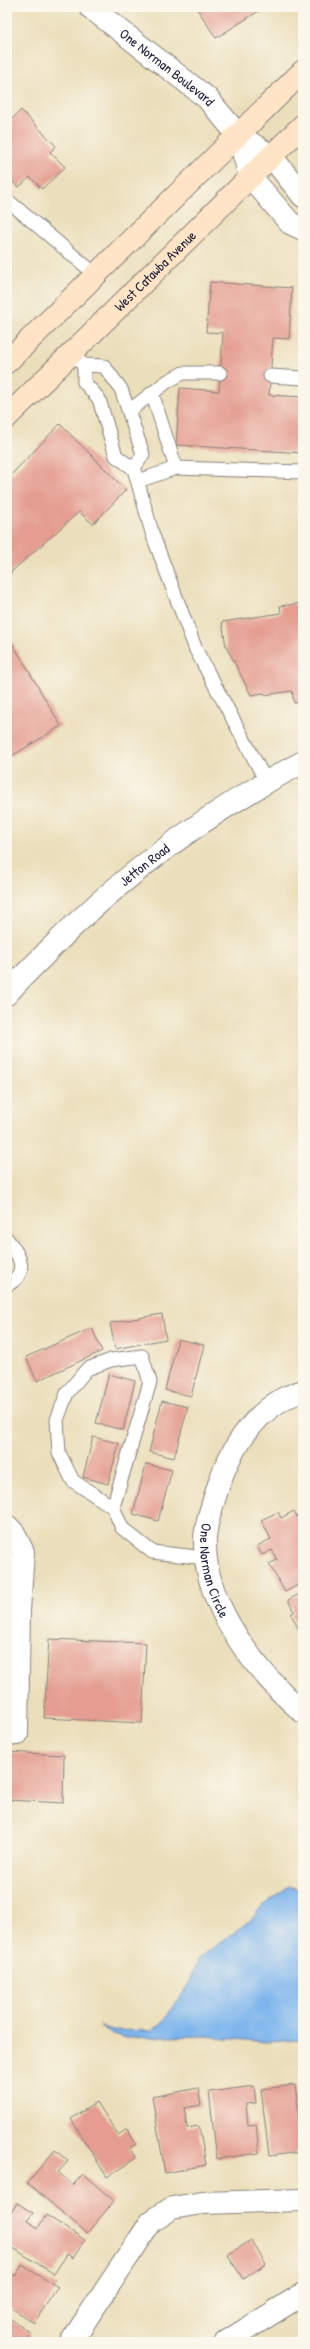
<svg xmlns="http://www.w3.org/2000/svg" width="310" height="2349" viewBox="0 0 310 2349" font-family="'Patrick Hand',sans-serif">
<rect width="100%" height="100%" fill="#fbf7ec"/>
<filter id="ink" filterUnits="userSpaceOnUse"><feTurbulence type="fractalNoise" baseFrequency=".025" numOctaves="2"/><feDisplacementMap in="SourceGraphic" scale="8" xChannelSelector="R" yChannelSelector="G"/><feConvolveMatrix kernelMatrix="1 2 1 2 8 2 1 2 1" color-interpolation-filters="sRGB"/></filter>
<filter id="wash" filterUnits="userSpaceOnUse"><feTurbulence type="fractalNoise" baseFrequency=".012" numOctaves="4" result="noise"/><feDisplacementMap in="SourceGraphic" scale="16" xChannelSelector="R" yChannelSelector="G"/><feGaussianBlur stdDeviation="0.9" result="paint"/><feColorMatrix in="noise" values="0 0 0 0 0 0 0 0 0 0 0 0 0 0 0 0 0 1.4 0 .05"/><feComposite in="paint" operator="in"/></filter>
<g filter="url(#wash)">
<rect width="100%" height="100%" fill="#ebdfbb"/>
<path fill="#7eb5ed" stroke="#506c94" d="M289 1886 303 1891V2040L266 2042 205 2036 126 2038 113 2034 100 2026 113 2030 152 2031 163 2022 190 1982 199 1958 252 1919 261 1907Z"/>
<g id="blocks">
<g fill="#e49d90">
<path d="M196 7H261L262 9 216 38Z"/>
<path d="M21 110 56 146 50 152 65 167 42 189 30 177 19 187 12 181 7 186V124Z"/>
<path d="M210 282 292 288 289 339 273 338 269 395 303 397V453L176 445 180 388 219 391 223 333 206 332Z"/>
<path d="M60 424 126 490 93 524 79 512 11 572 7 588V479Z"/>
<path d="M303 603V702L294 703 292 691 265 695 264 693 251 695 226 646 222 622 281 613 280 606Z"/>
<path d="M7 634 61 726 7 759Z"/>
<path d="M162 1314 166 1339 115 1349 110 1323Z"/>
<path d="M92 1328 102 1351 37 1381 26 1357Z"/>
<path d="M178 1339 204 1345 191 1396 165 1390Z"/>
<path d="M109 1374 135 1381 123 1430 96 1423Z"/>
<path d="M162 1401 188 1407 174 1458 149 1452Z"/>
<path d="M93 1437 119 1443 108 1484 83 1477Z"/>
<path d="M299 1458H303V1473H302Z"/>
<path d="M146 1464 172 1470 158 1521 133 1514Z"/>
<path d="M294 1511 297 1517 303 1514V1590L300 1584 285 1592 269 1564 277 1560 272 1550 262 1555 257 1546 271 1539 261 1520 278 1512 281 1518Z"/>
<path d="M303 1592V1628L299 1630 291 1614 294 1612 288 1600Z"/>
<path d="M49 1639 146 1643 142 1723 44 1718Z"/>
<path d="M7 1752 64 1755 63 1803 7 1800Z"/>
<path d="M295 2085 300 2124H303V2141H300L301 2152 269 2156 261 2089Z"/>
<path d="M254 2086 256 2103 246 2104 248 2125 256 2124 259 2153 217 2159 209 2092Z"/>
<path d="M198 2088 201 2105 184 2108 187 2128 199 2126 206 2165 165 2173 152 2097Z"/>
<path d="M97 2102 118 2135 127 2129 136 2144 129 2148 136 2158 107 2177 71 2119Z"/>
<path d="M55 2150 68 2161 58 2172 73 2185 83 2174 114 2201 87 2233 27 2183Z"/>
<path d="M17 2203 33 2213 27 2221 38 2228 46 2215 85 2240 73 2258 67 2254 54 2274 7 2244V2219Z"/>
<path d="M251 2240 266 2264 243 2279 228 2255Z"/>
<path d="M22 2265 58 2287 34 2323 7 2305V2272L15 2276Z"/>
<path d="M7 2316 31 2334 25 2342H7Z"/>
</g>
</g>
</g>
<g filter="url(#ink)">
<use href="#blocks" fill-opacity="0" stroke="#86807b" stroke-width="1"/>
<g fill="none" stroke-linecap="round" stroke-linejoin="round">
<g stroke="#86807b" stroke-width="15">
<g id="service">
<path d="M7 200 95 274"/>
<path d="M78 360 84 365 104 366 121 389 143 454 134 469"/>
<path d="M84 365V382L99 399 116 456 134 469 153 536 196 650 267 783"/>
<path d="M270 376 303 378"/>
<path d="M152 393 176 468"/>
<path d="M129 411 168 381 183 373H220"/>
<path d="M138 481 176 468 303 472"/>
<path d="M7 1239C20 1255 30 1273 7 1285"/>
<path d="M113 1507 73 1481 59 1453 57 1420 67 1393 87 1369 111 1360 142 1356 150 1382 113 1507 122 1528 152 1552 206 1558"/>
</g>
</g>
<g stroke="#86807b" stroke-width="24">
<g id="minor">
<path id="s1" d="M303 1391C296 1394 287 1396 281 1400 251 1418 229 1452 219 1484 213 1504 204 1526 205 1546 206 1608 258 1674 303 1712"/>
<path d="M7 1526 14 1533 23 1552 19 1611 17 1734"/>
<path d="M71 2342 151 2222 172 2208 202 2203 303 2200"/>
<path d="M226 2342 303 2294"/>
</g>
</g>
<g stroke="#86807b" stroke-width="24">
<g id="tertiary">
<path id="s2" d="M90 7 207 98 238 135 271 156 303 196"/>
<path d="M238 135 250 176 290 223 303 229"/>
<path id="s3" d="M7 994C20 978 35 965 49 950 124 874 208 812 303 762"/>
</g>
</g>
<g stroke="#86807b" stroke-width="24">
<g id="secondary">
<path d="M7 362 303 71"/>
<path id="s4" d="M7 417 303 125"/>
</g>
</g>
<use href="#service" stroke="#fff" stroke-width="13"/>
<use href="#minor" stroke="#fff" stroke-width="22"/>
<use href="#tertiary" stroke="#fff" stroke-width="22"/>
<use href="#secondary" stroke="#ffe4c6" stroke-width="22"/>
</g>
</g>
<g text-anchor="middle" stroke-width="3" stroke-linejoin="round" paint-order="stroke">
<g font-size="14" fill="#22223b" stroke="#fbf7ec">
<text dy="5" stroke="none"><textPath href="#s2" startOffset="98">One Norman Boulevard</textPath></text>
<text dy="5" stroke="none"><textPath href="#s4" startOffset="208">West Catawba Avenue</textPath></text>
<text dy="5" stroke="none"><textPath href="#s3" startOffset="189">Jetton Road</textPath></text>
<text dy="5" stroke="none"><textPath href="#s1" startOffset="220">One Norman Circle</textPath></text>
</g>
</g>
<rect width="310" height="2349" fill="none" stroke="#fbf7ec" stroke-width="24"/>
</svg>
